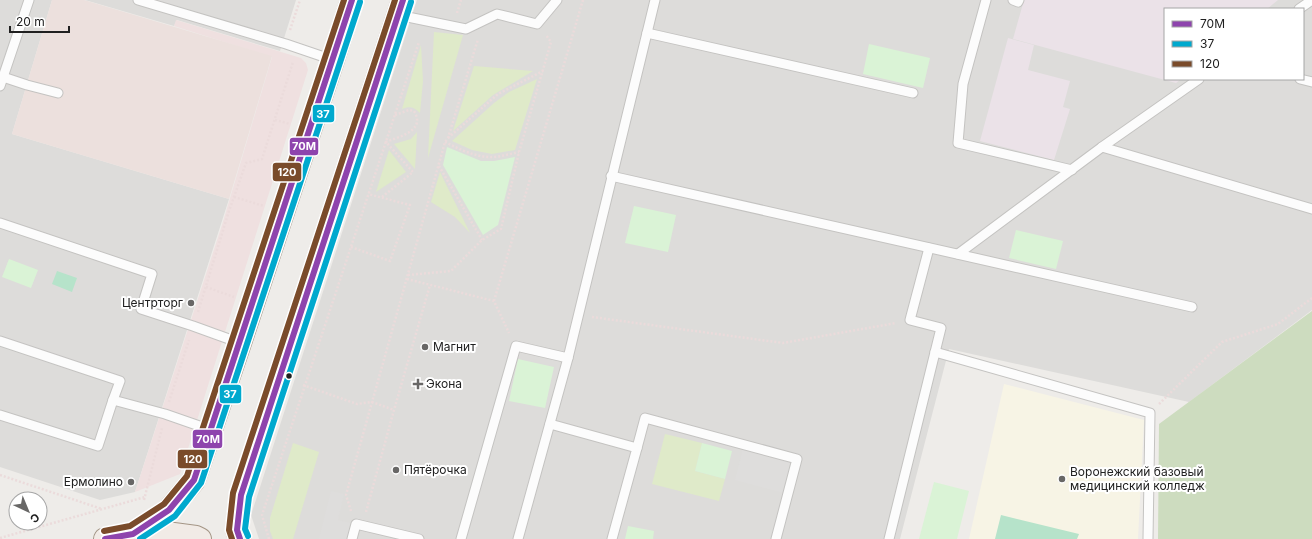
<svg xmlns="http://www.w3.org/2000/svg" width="1312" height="539" viewBox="0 0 1312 539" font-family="Inter,sans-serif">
<rect width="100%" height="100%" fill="#eeece9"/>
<g fill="#dddcda" fill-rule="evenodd">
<path d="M0 0H52L12 134 229 199 135 492 100 500 0 467Z"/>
<path d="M85 0H296L280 51 177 20 174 26Z"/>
<path d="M417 0H1312V310L1189 402 949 349 900 539H259L251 515ZM1165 9H1303V79H1165Z"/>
</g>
<path fill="#efe0e0" d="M176 20 301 58 306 63 308 70 180 474 135 492 222 225 272 57 174 26Z"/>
<g fill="#ebe2e8">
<path d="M1024 0H1278L1267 9H1165V79H1181L1176 83 1013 39Z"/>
<path d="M1008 38 1034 45 1028 70 1070 81 1063 107 1070 109 1054 160 980 141Z"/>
</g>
<path fill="#f7f4e5" d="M1004 384 1144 420 1138 539H969Z"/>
<path fill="#ece0dd" d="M52 0H84L272 56 229 199 12 134Z"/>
<g fill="#dfeac9">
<path d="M434 32 463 35 428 158Z"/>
<path d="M421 45 423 81 420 113C414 107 410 106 402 109Z"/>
<path d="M474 66 533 71 493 95 453 131Z"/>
<path d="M537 79 515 150 492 154 472 150 452 141 494 103 509 92Z"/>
<path d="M417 132 415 169 394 144 411 139Z"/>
<path d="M389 150 406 172 376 192Z"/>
<path d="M440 172 470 233 455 217 431 202Z"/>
<path d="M665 434 702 443 695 471 725 479 719 501 652 484Z"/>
<path d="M293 443 319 452 293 539H273L270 531V518Z"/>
</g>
<path fill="#cddcbf" d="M1312 311V539H1158L1159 424Z"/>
<g fill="#daf3d6">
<path d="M869 44 930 58 923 88 863 74Z"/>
<path d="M447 147 481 161H494L515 157 498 225 483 235 443 165Z"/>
<path d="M634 206 676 215 668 252 625 243Z"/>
<path d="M1016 230 1063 241 1056 269 1009 258Z"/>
<path d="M9 259 38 270 31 288 2 277Z"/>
<path d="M518 359 554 367 545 408 509 401Z"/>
<path d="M702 443 732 451 725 479 695 471Z"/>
<path d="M934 482 969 491 957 539H919Z"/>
<path d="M628 526 654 531 653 539H625Z"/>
</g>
<g fill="#b6e3ca">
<path d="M57 271 77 278 72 292 52 284Z"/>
<path d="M1001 515 1079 534 1077 539H995Z"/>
</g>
<g fill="#dedddc">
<path d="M744 445 797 459 788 494 735 480Z"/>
<path d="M331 491 344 494 338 520 356 524 352 539H319Z"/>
</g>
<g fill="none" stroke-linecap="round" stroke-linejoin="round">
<g stroke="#c4c3c1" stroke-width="11">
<g id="service">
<path d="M138 0 286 44 333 60"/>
<path d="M986 0 963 84 958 143 1072 170"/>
<path d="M1013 0 1018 2 1019 0"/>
<path d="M1299 9 1312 0"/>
<path d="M398 15 466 29 497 14 537 24 557 0"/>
<path d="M647 33 913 93"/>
<path d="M3 77 27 85 58 93"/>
<path d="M1300 79 1312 82"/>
<path d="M0 86 29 0"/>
<path d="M1102 147 1312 209"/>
<path d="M611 176 1192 307"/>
<path d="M0 223 152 274 141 309 193 326 240 343"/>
<path d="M958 254 1102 147 1199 79"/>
<path d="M0 341 120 381 113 400 165 414 211 430"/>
<path d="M935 352 1150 413 1148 539"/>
<path d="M0 415 98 446 113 400"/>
<path d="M550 424 637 448 612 539"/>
<path d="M637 448 645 418 797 459 776 539"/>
<path d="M352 539 356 524 419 539"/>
<path d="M461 539 516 346 568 358 655 0"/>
<path d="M518 539 568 358"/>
<path d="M889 539 941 328 910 320 929 248"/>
</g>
</g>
<g stroke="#a49686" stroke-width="24">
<g id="primary">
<path d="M133 534 169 510 194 480 240 343 333 60 352 0"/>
<path d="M105 539 133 534 166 533 196 537 200 539"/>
<path d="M240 539 237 530 241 495 403 0"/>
</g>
</g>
<g stroke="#ebdbdb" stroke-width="2.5" stroke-dasharray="2 2" stroke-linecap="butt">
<path d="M457 13 461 0"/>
<path d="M290 30 300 0"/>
<path d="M275 120 290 124"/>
<path d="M448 138 498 94 543 71"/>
<path d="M445 142C459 149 475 157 491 157 500 157 510 154 519 152"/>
<path d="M439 166 482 240"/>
<path d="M234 197 264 206"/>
<path d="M382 197 413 172 386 142C400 136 426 131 414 111L409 110 395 115"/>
<path d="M351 247 390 261 410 205 368 194"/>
<path d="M408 275 451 271 482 240 501 229 519 152 551 42 546 35"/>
<path d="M407 279 494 301 509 333"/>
<path d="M206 287 234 297"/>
<path d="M494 301 583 0"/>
<path d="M198 312 229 211 246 163 262 159 293 62"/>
<path d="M592 317 783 343 896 323"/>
<path d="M303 385 357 404 372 402 394 410"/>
<path d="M169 402 189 340"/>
<path d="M1159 404 1222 342 1278 324 1312 298"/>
<path d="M0 475 102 509"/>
<path d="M144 500 162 428"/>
<path d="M351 511 346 495 445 142 448 138 478 39"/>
<path d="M366 512 394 410 430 285"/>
<path d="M0 538 145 497"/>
<path d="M269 539 262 515 419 42"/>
</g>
<use href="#service" stroke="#fcfcfc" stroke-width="9"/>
<use href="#primary" stroke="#f1ebe6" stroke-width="22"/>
<g stroke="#fff" stroke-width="9">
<g id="bus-1">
<path d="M105 539 133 534 169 510 194 480 352 0"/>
<path d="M240 539 237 530 241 495 403 0"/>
</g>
</g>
<g stroke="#fff" stroke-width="9">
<g id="bus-2">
<path d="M248 536 245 529 249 497 411 2"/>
<path d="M140 539 175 516 201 483 360 2"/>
</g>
</g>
<g stroke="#fff" stroke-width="9">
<g id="bus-3">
<path d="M104 531 130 526 164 504 187 476 344 0"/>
<path d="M232 539 229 530 233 493 395 0"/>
</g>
</g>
<use href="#bus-1" stroke="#8e44ad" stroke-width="6"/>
<use href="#bus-2" stroke="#00a9ce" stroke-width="6"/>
<use href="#bus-3" stroke="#7a4b2a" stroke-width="6"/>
</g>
<g fill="#686766" stroke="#fff" stroke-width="1.5">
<circle cx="191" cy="303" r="4"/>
<circle cx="425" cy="347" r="4"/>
<path d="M416 378h4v4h4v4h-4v4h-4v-4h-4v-4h4z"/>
<circle cx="396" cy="470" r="4"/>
<circle cx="1062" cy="479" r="4"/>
<circle cx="131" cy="482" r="4"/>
</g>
<circle fill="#202020" stroke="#fff" stroke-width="1.5" cx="289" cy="376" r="3.5"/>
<g text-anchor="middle" stroke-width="4" stroke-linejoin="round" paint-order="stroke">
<g font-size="12" fill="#202020" stroke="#fff" text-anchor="start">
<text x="183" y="307" text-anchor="end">Центрторг</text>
<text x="433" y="351">Магнит</text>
<text x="426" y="388">Экона</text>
<text x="404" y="474">Пятёрочка</text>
<text x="1070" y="476">Воронежский базовый<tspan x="1070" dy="14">медицинский колледж</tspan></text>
<text x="123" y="486" text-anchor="end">Ермолино</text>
</g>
</g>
<g stroke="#fff" stroke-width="1.5">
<rect x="312" y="104" width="23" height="19" rx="4" fill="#00a9ce"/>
<rect x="289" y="137" width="30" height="19" rx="4" fill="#8e44ad"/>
<rect x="272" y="162" width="30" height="20" rx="4" fill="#7a4b2a"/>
<rect x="219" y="384" width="23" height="20" rx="4" fill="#00a9ce"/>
<rect x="192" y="429" width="31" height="20" rx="4" fill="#8e44ad"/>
<rect x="177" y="449" width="31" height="20" rx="4" fill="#7a4b2a"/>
</g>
<g font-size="11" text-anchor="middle" font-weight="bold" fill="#fff">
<text x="323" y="118">37</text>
<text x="304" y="150">70М</text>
<text x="287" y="176">120</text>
<text x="230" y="398">37</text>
<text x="208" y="443">70М</text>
<text x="193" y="463">120</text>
</g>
<rect x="1164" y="8" width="140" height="72" fill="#ffffff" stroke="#a6a6a6"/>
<rect x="1172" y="21" width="20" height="6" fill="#8e44ad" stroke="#a6a6a6"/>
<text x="1200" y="28" font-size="12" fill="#202020">70М</text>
<rect x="1172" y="41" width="20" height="6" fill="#00a9ce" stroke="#a6a6a6"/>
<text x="1200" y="48" font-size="12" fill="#202020">37</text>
<rect x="1172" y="61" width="20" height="6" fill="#7a4b2a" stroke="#a6a6a6"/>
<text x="1200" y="68" font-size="12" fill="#202020">120</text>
<g transform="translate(28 511) rotate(136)"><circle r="19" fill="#ffffff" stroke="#a6a6a6"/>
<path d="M0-3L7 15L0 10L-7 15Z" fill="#686766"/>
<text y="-6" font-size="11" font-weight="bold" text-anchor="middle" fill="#202020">С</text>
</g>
<path d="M10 26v6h59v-6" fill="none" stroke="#202020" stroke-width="2"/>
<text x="16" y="26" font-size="12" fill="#202020" stroke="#ffffff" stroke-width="3" paint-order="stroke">20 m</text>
</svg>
